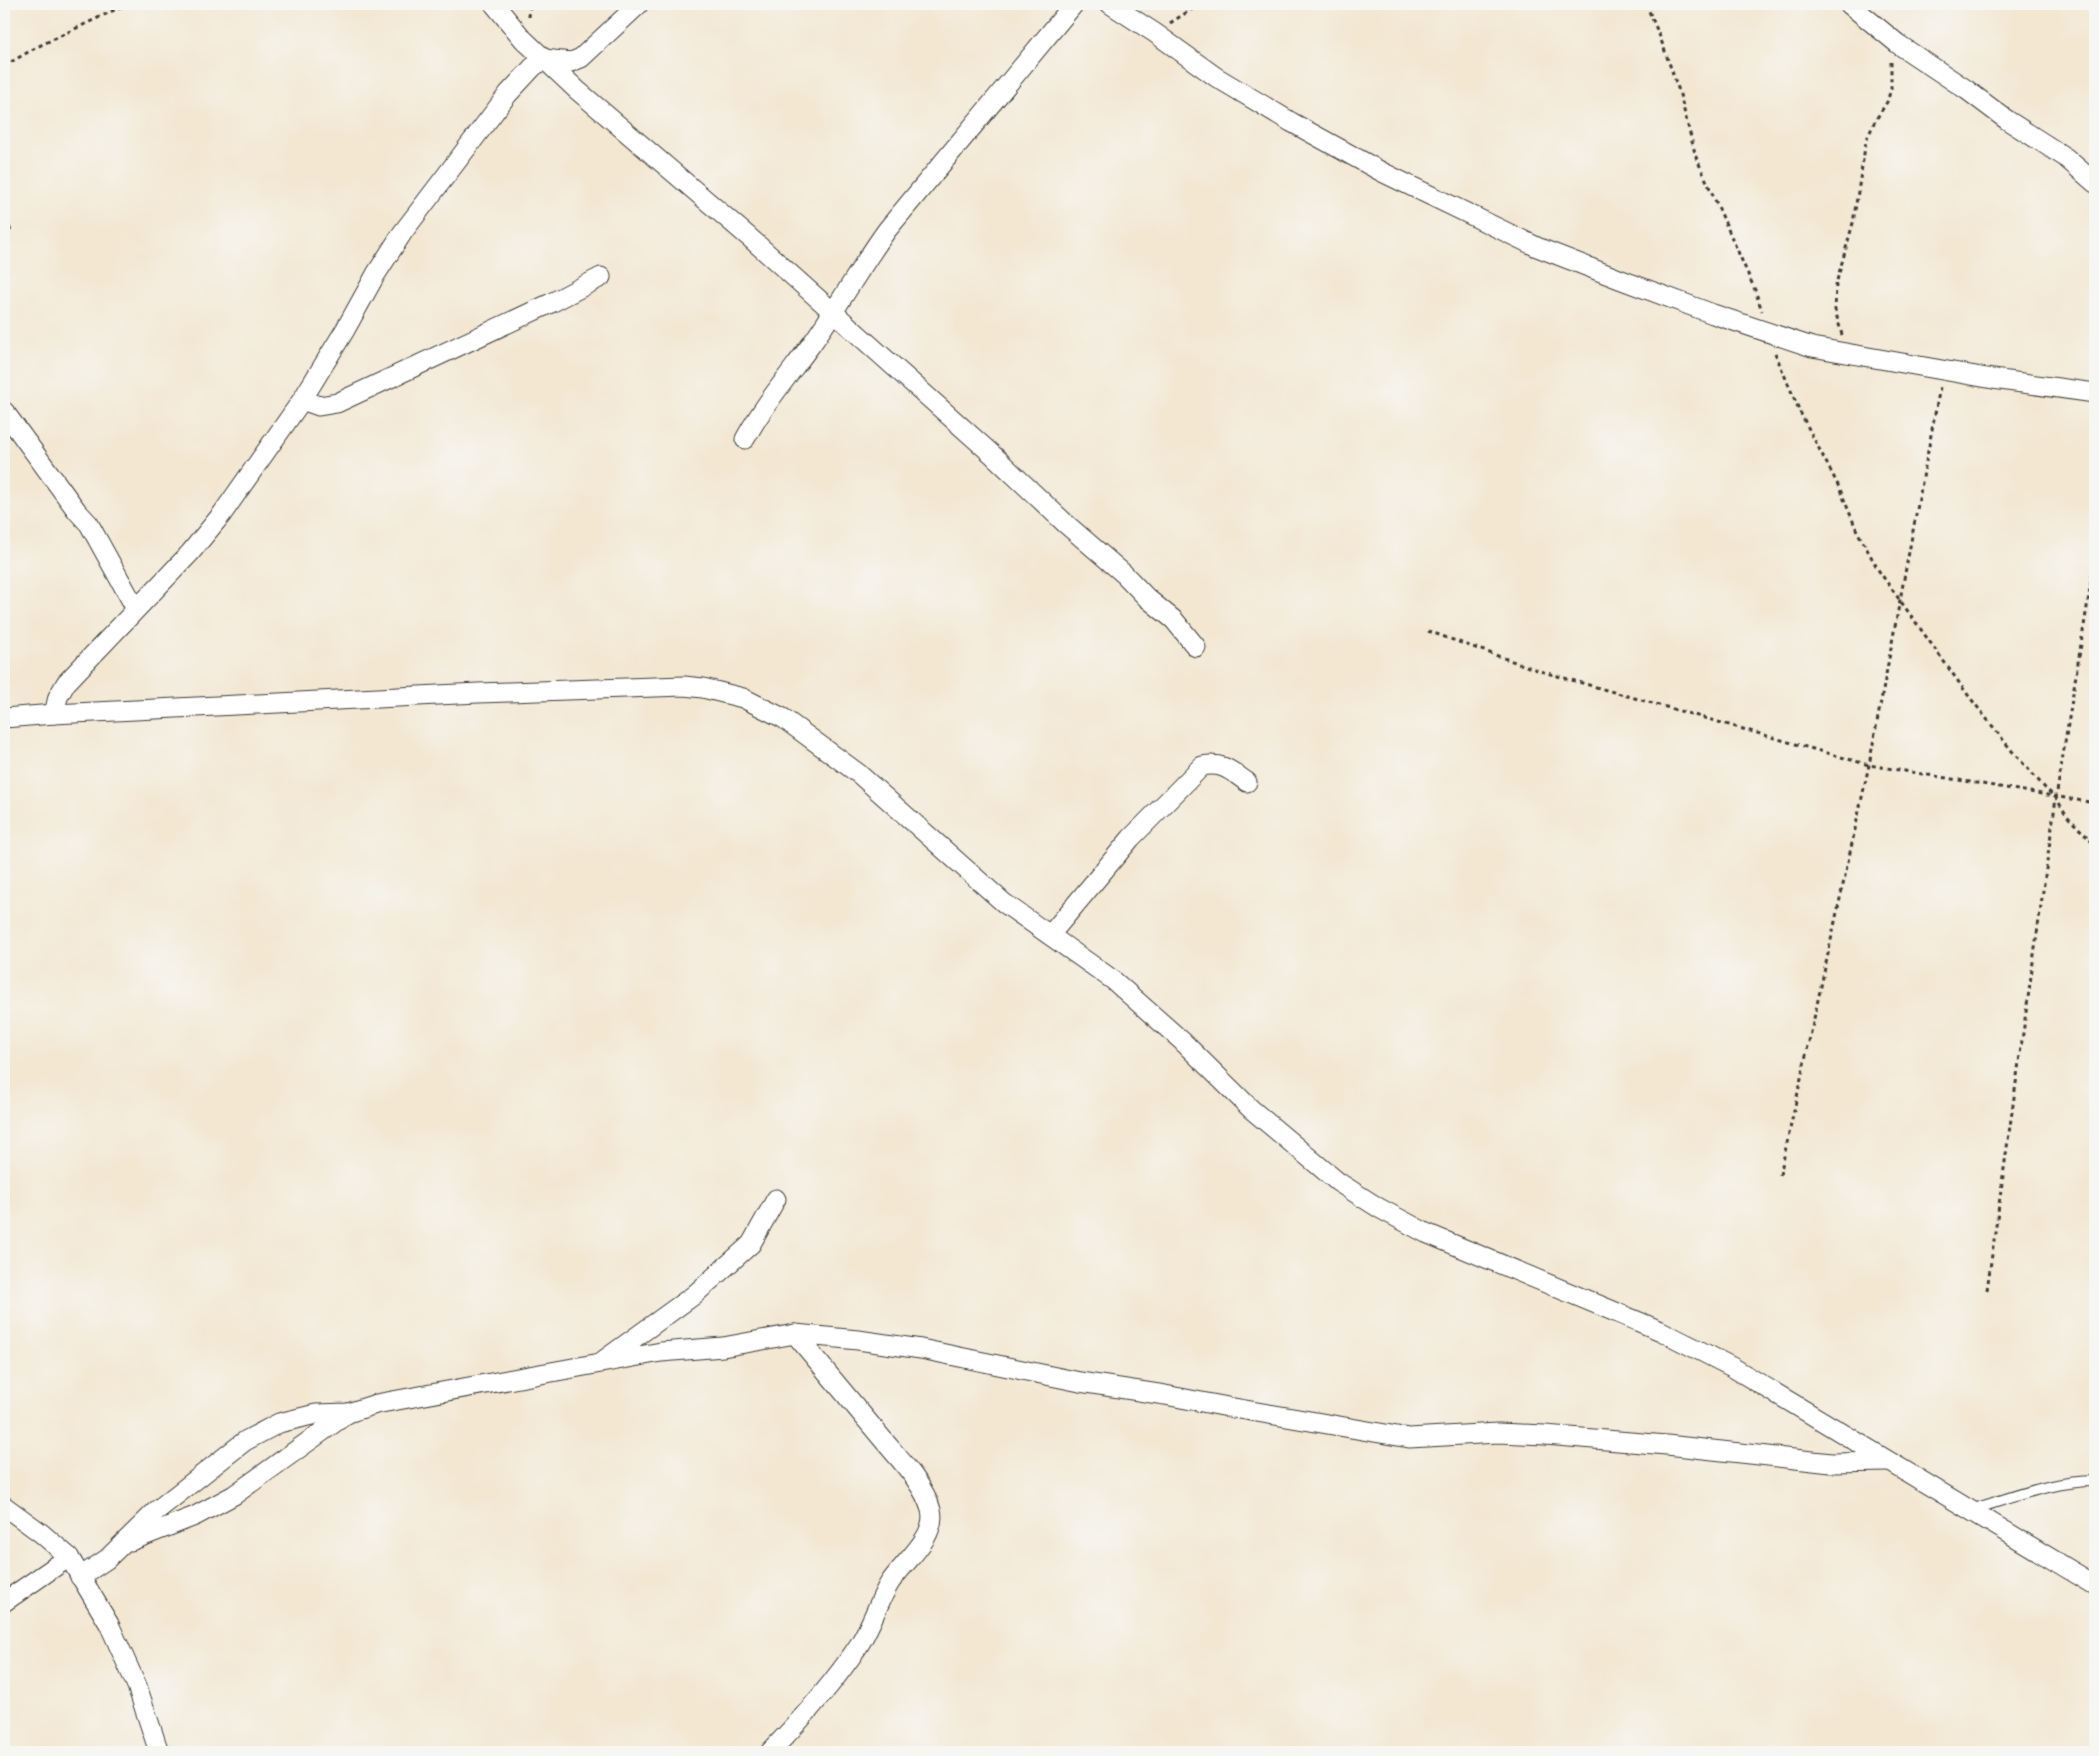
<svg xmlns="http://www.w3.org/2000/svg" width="2099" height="1756" viewBox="0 0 2099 1756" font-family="'Shantell Sans',sans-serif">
<rect width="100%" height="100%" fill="#f6f6f2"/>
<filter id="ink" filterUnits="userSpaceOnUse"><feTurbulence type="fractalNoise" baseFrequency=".02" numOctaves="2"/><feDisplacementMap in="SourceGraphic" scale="10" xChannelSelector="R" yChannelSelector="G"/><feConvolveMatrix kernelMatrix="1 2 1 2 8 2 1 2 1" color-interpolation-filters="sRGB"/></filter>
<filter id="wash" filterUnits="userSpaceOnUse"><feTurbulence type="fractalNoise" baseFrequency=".0096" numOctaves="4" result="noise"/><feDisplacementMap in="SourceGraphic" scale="20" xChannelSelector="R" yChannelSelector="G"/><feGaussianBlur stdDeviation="1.12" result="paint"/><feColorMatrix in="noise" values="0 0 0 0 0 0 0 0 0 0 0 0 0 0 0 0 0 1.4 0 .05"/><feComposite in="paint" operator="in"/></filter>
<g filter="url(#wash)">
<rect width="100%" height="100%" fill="#f3e7d2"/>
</g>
<g filter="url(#ink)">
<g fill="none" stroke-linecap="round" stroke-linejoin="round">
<g stroke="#3c3a37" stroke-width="12">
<path id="service" d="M1970 1510C2012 1498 2051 1481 2095 1481"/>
</g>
<g stroke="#3c3a37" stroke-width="21">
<g id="minor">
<path d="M494 4 523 39 577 90 749 237 994 456 1066 524 1124 574 1147 598 1174 620 1196 647"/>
<path d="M1110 4 1155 33 1216 77 1291 122 1382 172 1537 247 1619 279 1713 314 1812 347 1993 379 2095 393"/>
<path d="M1849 4 1898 44 1967 90 2007 120 2065 157 2095 183"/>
<path d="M302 400 319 406 337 403 551 303 601 277"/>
<path d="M4 411 77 511 89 524 136 609"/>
<path d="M745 439C765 403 789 375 813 342 839 305 861 266 887 230L1074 4"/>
<path d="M54 714 58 697 66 683 190 553 222 514 302 400 345 330 376 274 403 232 508 94 533 67 544 59 571 62 581 58 639 4"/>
<path d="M4 718 54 714 478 693 684 686 703 688 743 698 783 718 859 774 1004 903 1113 980 1182 1041 1251 1109 1338 1182 1379 1208 1426 1233 1661 1331 1732 1367 2095 1585"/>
<path d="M1050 935 1131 838 1202 766C1223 762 1231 771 1247 782"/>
<path d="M604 1360 694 1295 751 1244 776 1199"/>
<path d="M4 1506 41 1533 69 1557 109 1624 137 1686 159 1752"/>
<path d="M131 1541 195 1516 234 1495 348 1413"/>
<path d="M80 1577 107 1559 156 1511 245 1441 279 1423 316 1414 348 1413 376 1404 661 1352 723 1347 795 1334 858 1340 921 1349 1080 1382 1165 1395 1228 1407 1409 1438 1498 1433 1545 1435 1667 1445 1831 1463 1888 1462"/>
<path d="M4 1602 69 1557"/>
<path d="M770 1752C802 1719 834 1683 859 1645 871 1626 878 1603 889 1584 902 1563 938 1537 931 1510 923 1482 898 1458 880 1436 852 1402 823 1368 795 1334"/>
</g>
</g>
<g stroke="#3c3a37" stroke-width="3" stroke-dasharray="4 4" stroke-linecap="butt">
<path d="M1646 4 1660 37 1679 91 1696 157 1755 290 1762 311"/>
<path d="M529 17 530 4"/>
<path d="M1170 23 1200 4"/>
<path d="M4 66 37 47 127 4"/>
<path d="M4 212 11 232"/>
<path d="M1842 335 1835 310 1836 284 1853 223 1866 141 1875 121 1887 102 1891 89V62"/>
<path d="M1775 353 1800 412 1839 487 1857 531 1879 571 1968 695 2012 751 2045 788 2056 798 2067 816 2095 845"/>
<path d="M1428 631 1540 671 1869 765 2095 803"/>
<path d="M1780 1175 1869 765 1940 387"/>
<path d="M1987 1290 2056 798 2095 558"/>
</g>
<use href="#service" stroke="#fff" stroke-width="10"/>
<use href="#minor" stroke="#fff" stroke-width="19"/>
</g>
</g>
<rect width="2099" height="1756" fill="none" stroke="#f6f6f2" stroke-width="20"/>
</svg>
